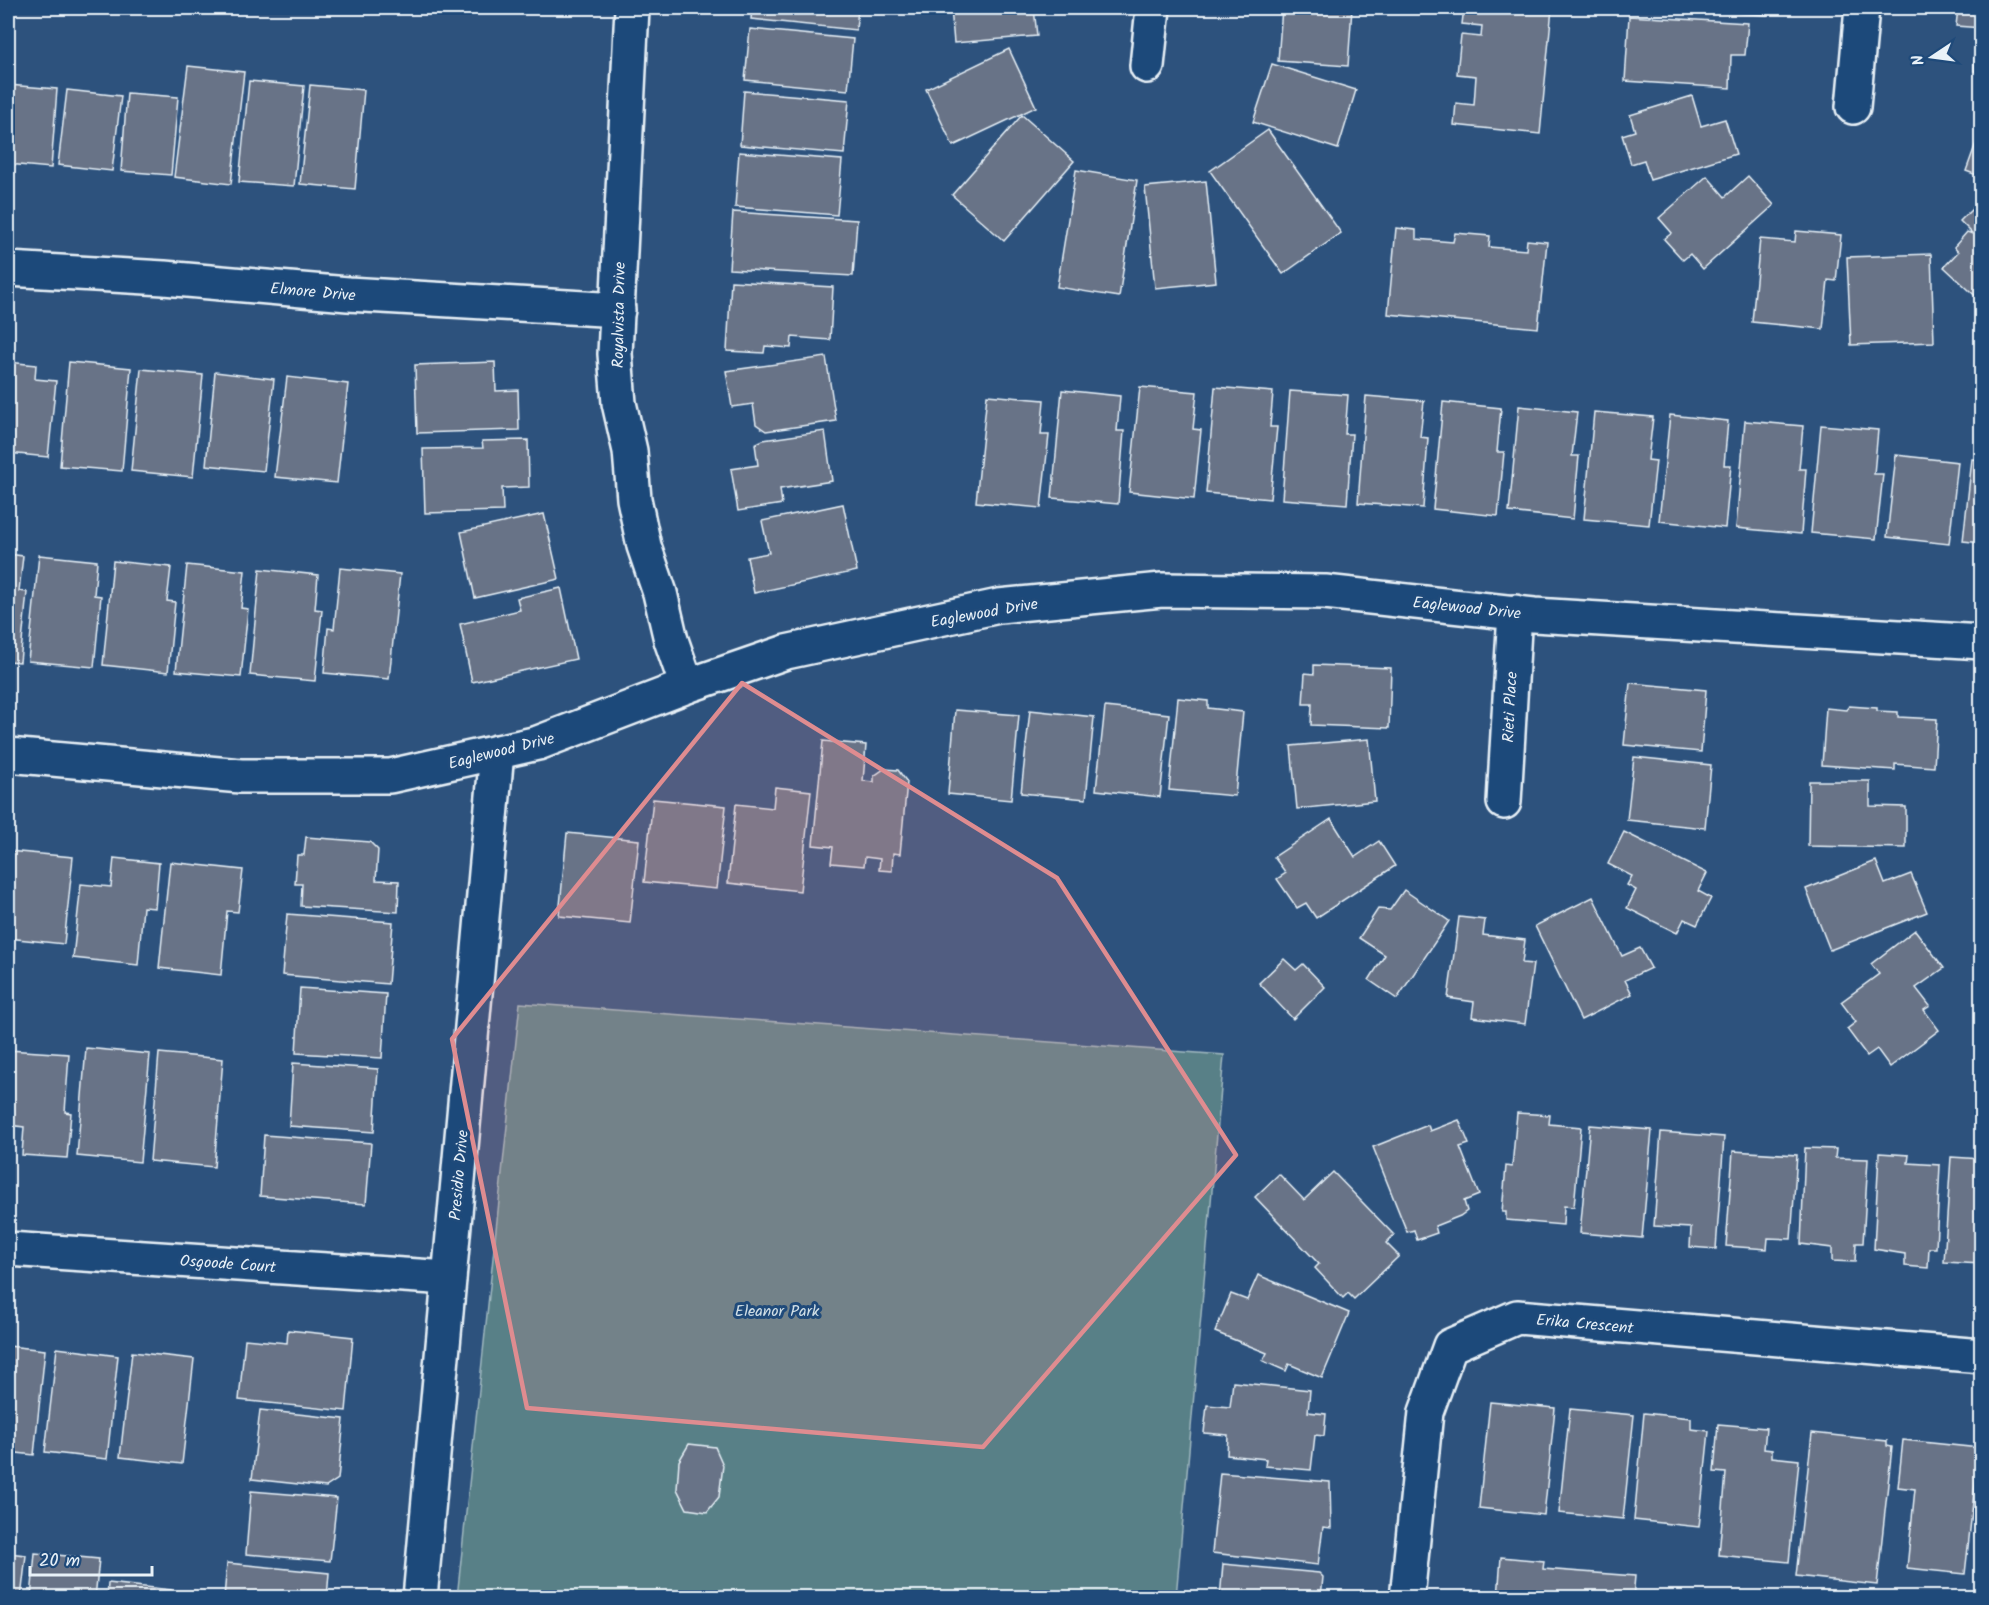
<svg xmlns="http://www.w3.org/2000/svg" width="1989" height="1605" viewBox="0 0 1989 1605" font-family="Kalam,sans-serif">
<rect width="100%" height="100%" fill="#2d527d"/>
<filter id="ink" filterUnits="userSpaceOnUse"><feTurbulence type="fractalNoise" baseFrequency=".0167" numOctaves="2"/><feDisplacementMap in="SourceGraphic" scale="12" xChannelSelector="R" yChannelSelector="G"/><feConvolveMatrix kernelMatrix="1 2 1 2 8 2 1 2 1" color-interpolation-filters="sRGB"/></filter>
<g filter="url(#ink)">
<path fill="#588087" stroke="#a0b8c0" stroke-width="1.5" d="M520 1003 1224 1055 1176 1597 457 1598Z"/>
<g fill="#677387" stroke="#e8f1f8" stroke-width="1.5">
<path d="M752 8H858L856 30 751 19Z"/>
<path d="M951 8H1034L1037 36 954 43Z"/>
<path d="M1282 8H1352L1348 66 1278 61Z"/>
<path d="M1464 8H1552L1540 134 1454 125 1456 103 1474 105 1476 76 1457 74 1461 35 1481 37 1482 26 1462 24Z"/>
<path d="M1640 8H1767V15Z"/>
<path d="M1958 8H1982V28L1956 26Z"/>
<path d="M1629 16 1748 23 1745 55H1731L1730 88 1625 81Z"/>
<path d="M750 29 853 39 848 90 745 80Z"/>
<path d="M1975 38 1982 39V72L1974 71Z"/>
<path d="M1009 49 1036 107 953 146 926 89Z"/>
<path d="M1272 64 1356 90 1338 149 1253 122Z"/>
<path d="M188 66 244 72 231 184 174 177Z"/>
<path d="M249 81 304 86 294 186 239 182Z"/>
<path d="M8 85 57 89 51 168 8 164Z"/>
<path d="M310 85 364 90 355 189 300 184Z"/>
<path d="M67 90 121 96 112 171 58 165Z"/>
<path d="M744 91 849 100 844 154 740 145Z"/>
<path d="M127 93 178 97 171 175 121 171Z"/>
<path d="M1692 96 1701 126 1725 119 1736 154 1650 180 1644 160 1631 164 1622 135 1635 131 1630 115Z"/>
<path d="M1022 115 1074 161 1004 241 952 195Z"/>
<path d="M1268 130 1341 233 1283 274 1210 171Z"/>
<path d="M1979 135 1982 136V177L1966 171Z"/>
<path d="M739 152 842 160 837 215 735 207Z"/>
<path d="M1076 170 1137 180 1119 297 1057 287Z"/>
<path d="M1707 176 1725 197 1748 176 1774 205 1703 269 1690 254 1683 260 1664 239 1672 233 1659 218Z"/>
<path d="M1206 181 1216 282 1155 288 1145 187Z"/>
<path d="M1982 199V302L1944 267 1958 252 1954 247 1967 232 1973 234 1960 221Z"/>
<path d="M733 212 857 220 853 276 729 269Z"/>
<path d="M1396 228 1416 230V239L1453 242 1455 233 1490 236 1489 247 1526 250 1527 240 1547 242 1538 328 1388 314Z"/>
<path d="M1796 231 1841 235 1836 281 1828 280 1823 329 1752 322 1760 239 1795 242Z"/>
<path d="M1931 254 1934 342 1851 345 1847 257Z"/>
<path d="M731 281 833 287 830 340 792 337 791 348 765 346 764 353 727 351Z"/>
<path d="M826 357 836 421 766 431 756 424 753 404 732 407 726 371Z"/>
<path d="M8 362 36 365 35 379 56 381 48 457 8 453Z"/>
<path d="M69 362 131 368 122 471 60 466Z"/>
<path d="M495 362 496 391 518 390 519 430 417 433 415 365Z"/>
<path d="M141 369 203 375 193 477 131 471Z"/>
<path d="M215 372 274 379 264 471 206 465Z"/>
<path d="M287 377 348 384 337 483 275 477Z"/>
<path d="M1140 387 1197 392 1193 429 1201 430 1194 499 1129 492Z"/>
<path d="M1215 387 1273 392 1270 427H1277L1270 499 1206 493Z"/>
<path d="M1062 390 1120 396 1117 431H1124L1118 504 1052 498Z"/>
<path d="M1290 391 1348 395 1345 434H1352L1347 504 1282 499Z"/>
<path d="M987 395 1044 400 1041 435H1049L1041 508 976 502Z"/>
<path d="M1366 396 1424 401 1420 437 1428 438 1423 508 1358 503Z"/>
<path d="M1443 402 1501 408 1497 452H1504L1498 516 1433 509Z"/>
<path d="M1519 406 1577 412 1572 456H1579L1573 519 1509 512Z"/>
<path d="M1594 412 1653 417 1648 460 1656 461 1649 525 1584 519Z"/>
<path d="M1670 415 1728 421 1724 465H1731L1725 528 1659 521Z"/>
<path d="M1745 421 1803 426 1799 469H1806L1801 534 1736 528Z"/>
<path d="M1821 425 1878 430 1874 474H1883L1876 539 1811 533Z"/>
<path d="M825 431 832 481 780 489 782 504 738 511 731 469 758 465 755 444 763 440Z"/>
<path d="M528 440 529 487 502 488 503 511 425 513 423 449 483 448 482 441Z"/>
<path d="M1896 455 1958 462 1949 544 1887 537Z"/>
<path d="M1972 459 1982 460V543L1963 541Z"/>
<path d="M843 504 857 571 754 593 747 557 769 553 762 521Z"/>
<path d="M544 514 559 579 475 598 461 532Z"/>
<path d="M8 554 23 556 19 591 27 592 20 662 8 661Z"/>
<path d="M39 555 97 561 94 595 101 596 94 667 28 661Z"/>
<path d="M113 561 171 567 167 601 175 602 168 672 103 665Z"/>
<path d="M187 565 245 571 241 608 248 609 241 677 176 671Z"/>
<path d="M340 568 400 574 389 679 324 673 328 628 334 629Z"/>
<path d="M260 569 318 575 315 609 322 610 315 681 250 675Z"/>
<path d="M561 588 576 659 472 682 460 624 520 610 517 598Z"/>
<path d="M1314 665 1391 668 1389 728 1311 725 1312 704H1303L1305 673 1314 674Z"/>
<path d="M1630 683 1706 690 1701 752 1624 745Z"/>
<path d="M1178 698 1208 701V708L1243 712 1235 796 1169 790Z"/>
<path d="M1849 706 1877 708V711L1898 712V717L1937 719 1934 767 1895 764V770L1822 765 1826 708 1846 710Z"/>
<path d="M1105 707 1169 714 1160 797 1096 790Z"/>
<path d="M955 710 1019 715 1011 800 948 794Z"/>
<path d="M1030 710 1094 717 1086 799 1021 793Z"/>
<path d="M1369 739 1375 801 1297 809 1291 746Z"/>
<path d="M823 741 866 745 863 781 874 782V776L884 769 898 770 907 782 900 854 893 853 892 871 879 870 880 859 865 857 864 866 831 863 833 847 813 845Z"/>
<path d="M1634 757 1711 765 1705 828 1627 820Z"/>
<path d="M1809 781H1870V806L1906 807V848L1808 846Z"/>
<path d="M775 787 811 791 800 891 728 883 736 804 773 808Z"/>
<path d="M653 799 726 806 717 889 644 882Z"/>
<path d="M1331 819 1355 857 1379 841 1395 866 1316 918 1306 903 1297 908 1277 879 1286 873 1274 857Z"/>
<path d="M1624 832 1707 873 1698 891 1711 898 1697 925 1684 919 1677 933 1627 908 1636 890 1627 885 1632 876 1608 864Z"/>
<path d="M567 833 639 840 630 923 559 916Z"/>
<path d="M306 837 370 842 378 850 376 880 399 881 398 912 301 906 302 884H295L297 855H304Z"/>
<path d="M8 851 73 857 64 944 8 938Z"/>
<path d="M114 858 159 863 155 908 143 907 138 965 73 958 81 884 111 887Z"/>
<path d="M1876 861 1885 884 1911 874 1927 912 1830 950 1806 889Z"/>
<path d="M170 862 243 870 238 912 227 911 221 975 159 968Z"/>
<path d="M1404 890 1449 921 1397 999 1369 980 1385 955 1359 938 1378 909 1390 910Z"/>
<path d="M1593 897 1622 956 1640 948 1651 968 1625 980 1632 994 1581 1020 1535 926Z"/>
<path d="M287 914 393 922 388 984 282 975Z"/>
<path d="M1459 917 1485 920 1483 935 1525 940 1522 963 1533 964 1525 1024 1472 1017 1474 1002 1448 998Z"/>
<path d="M1915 930 1944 968 1916 988 1930 1006 1924 1010 1939 1030 1890 1067 1877 1049 1867 1056 1847 1029 1856 1022 1841 1002 1879 974 1871 964Z"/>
<path d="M1284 959 1296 970 1303 964 1325 987 1293 1019 1259 983Z"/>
<path d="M300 988 386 994 382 1058 296 1053Z"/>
<path d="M86 1048 150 1054 140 1162 77 1156Z"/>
<path d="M8 1050 69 1054 65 1112 71 1113 67 1158 22 1155 24 1127 8 1125Z"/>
<path d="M159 1053 223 1059 214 1167 150 1161Z"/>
<path d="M293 1063 378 1069 374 1132 289 1126Z"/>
<path d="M1517 1113 1550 1115 1549 1124 1581 1127 1574 1207 1564 1206 1563 1225 1506 1220V1212H1502L1506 1166 1512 1167Z"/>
<path d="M1459 1120 1469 1144 1460 1147 1479 1195 1464 1201 1467 1211 1460 1216 1435 1226 1437 1233 1417 1240 1414 1230 1407 1232 1373 1147 1428 1125 1430 1131Z"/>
<path d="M1590 1125 1652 1130 1642 1238 1580 1233Z"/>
<path d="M1661 1132 1724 1137 1716 1249 1690 1247 1691 1228 1654 1226Z"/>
<path d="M264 1135 371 1143 366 1204 260 1196Z"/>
<path d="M1805 1148 1836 1149 1835 1158 1868 1159 1863 1243H1856L1855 1262 1832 1261V1248L1801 1244Z"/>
<path d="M1733 1151 1797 1155 1791 1239 1768 1238 1767 1249 1726 1246Z"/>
<path d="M1879 1153 1909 1155 1908 1163 1940 1165 1936 1248H1929L1928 1268 1905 1266V1254L1874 1249Z"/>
<path d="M1951 1157 1982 1159V1264L1944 1262Z"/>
<path d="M1333 1172 1394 1235 1386 1243 1399 1256 1354 1299 1348 1293 1343 1298 1315 1268 1319 1264 1255 1197 1279 1174 1304 1200Z"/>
<path d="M1258 1275 1349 1313 1322 1378 1289 1364 1286 1371 1263 1361 1267 1353 1215 1332 1231 1294 1247 1300Z"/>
<path d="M288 1330 353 1337 346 1411 239 1400 245 1339 287 1343Z"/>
<path d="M8 1346 45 1350 34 1455 8 1452Z"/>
<path d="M57 1348 118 1356 107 1459 45 1452Z"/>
<path d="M132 1352 194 1359 182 1464 120 1457Z"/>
<path d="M1233 1382 1310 1390 1308 1412 1326 1414 1324 1436 1315 1435 1311 1470 1265 1466 1266 1459 1227 1455 1228 1435 1204 1433 1207 1405 1230 1407Z"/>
<path d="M1490 1402 1555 1408 1544 1515 1479 1508Z"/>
<path d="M1570 1409 1634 1415 1623 1519 1559 1513Z"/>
<path d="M260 1410 344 1419 338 1479 326 1487 252 1479Z"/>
<path d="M1644 1413 1691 1418V1429L1709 1431 1699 1527 1634 1520Z"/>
<path d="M1718 1424 1766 1428 1764 1449 1772 1450V1457L1799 1460 1789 1562 1719 1555 1726 1473 1714 1472Z"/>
<path d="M1812 1433 1887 1441V1446L1892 1447 1877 1585 1796 1576Z"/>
<path d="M1903 1440 1979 1448 1965 1574 1907 1568 1915 1489 1898 1487Z"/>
<path d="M689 1444 715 1447 723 1465 719 1497 707 1512 687 1509 677 1489 679 1461Z"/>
<path d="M1220 1473 1330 1482 1331 1528 1323 1527 1318 1565 1212 1553Z"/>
<path d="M251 1491 337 1498 330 1561 246 1554Z"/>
<path d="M8 1553 26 1555 21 1598H8Z"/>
<path d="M35 1553 99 1559 95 1598H31Z"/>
<path d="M1501 1557 1544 1561 1543 1569 1635 1576 1633 1598H1498Z"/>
<path d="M227 1563 329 1573 327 1598H224Z"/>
<path d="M1223 1564 1319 1573 1323 1577 1321 1597 1325 1598H1220Z"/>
<path d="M108 1583 171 1590 170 1598H107Z"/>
</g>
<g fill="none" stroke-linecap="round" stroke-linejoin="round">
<g stroke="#e8f1f8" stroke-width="38">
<g id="minor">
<path d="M632 8 615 354 619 403 630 451 634 499 644 546 660 593 671 640 687 686"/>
<path d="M1147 66 1153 8"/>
<path d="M1853 107 1862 8"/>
<path d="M8 269 164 278 348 294 618 310"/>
<path d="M8 755 241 776H390L538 743 687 686 786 652 999 606 1162 590 1325 592 1534 615 1982 642"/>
<path d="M1504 802 1515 612"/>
<path d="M8 1249 449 1278"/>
<path d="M420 1598 497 752"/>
<path d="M1407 1598 1426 1412 1450 1346 1517 1317 1982 1356"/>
</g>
</g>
<use href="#minor" stroke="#1f4a7a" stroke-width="33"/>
</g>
</g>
<path fill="#df8c90" fill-opacity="0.2" stroke="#df8c90" stroke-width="4.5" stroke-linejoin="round" d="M742 683 1057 878 1236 1155 983 1447 527 1408 452 1039Z"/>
<g text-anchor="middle" stroke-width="6" stroke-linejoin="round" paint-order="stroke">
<g font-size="16" fill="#e8f1f8" stroke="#1f4a7a">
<text transform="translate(313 291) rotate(5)" y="6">Elmore Drive</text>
<text transform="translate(618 315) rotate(-89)" y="6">Royalvista Drive</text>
<text transform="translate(1467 607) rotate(6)" y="6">Eaglewood Drive</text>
<text transform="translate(984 612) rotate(-10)" y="6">Eaglewood Drive</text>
<text transform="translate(1509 707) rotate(-87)" y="6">Rieti Place</text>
<text transform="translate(501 750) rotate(-14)" y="6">Eaglewood Drive</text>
<text transform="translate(458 1175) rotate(-85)" y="6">Presidio Drive</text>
<text transform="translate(228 1263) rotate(4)" y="6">Osgoode Court</text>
<text transform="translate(1585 1323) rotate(5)" y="6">Erika Crescent</text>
</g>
<g font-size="16" fill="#d2e0e7" stroke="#1f4a7a">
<text x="777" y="1316">Eleanor Park</text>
</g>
</g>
<rect width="1989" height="1605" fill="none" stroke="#1f4a7a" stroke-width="30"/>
<rect x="15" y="15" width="1959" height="1575" fill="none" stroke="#e8f1f8" stroke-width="2" filter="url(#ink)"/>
<g transform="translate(1932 57) rotate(257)" stroke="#1f4a7a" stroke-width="4.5" paint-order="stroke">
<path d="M0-4.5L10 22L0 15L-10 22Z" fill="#e8f1f8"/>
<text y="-9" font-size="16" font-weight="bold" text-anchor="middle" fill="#e8f1f8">N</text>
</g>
<path d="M30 1566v9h122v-9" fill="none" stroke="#e8f1f8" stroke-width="3"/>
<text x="39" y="1566" font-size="18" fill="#e8f1f8" stroke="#1f4a7a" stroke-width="4.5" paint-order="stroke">20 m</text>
</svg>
